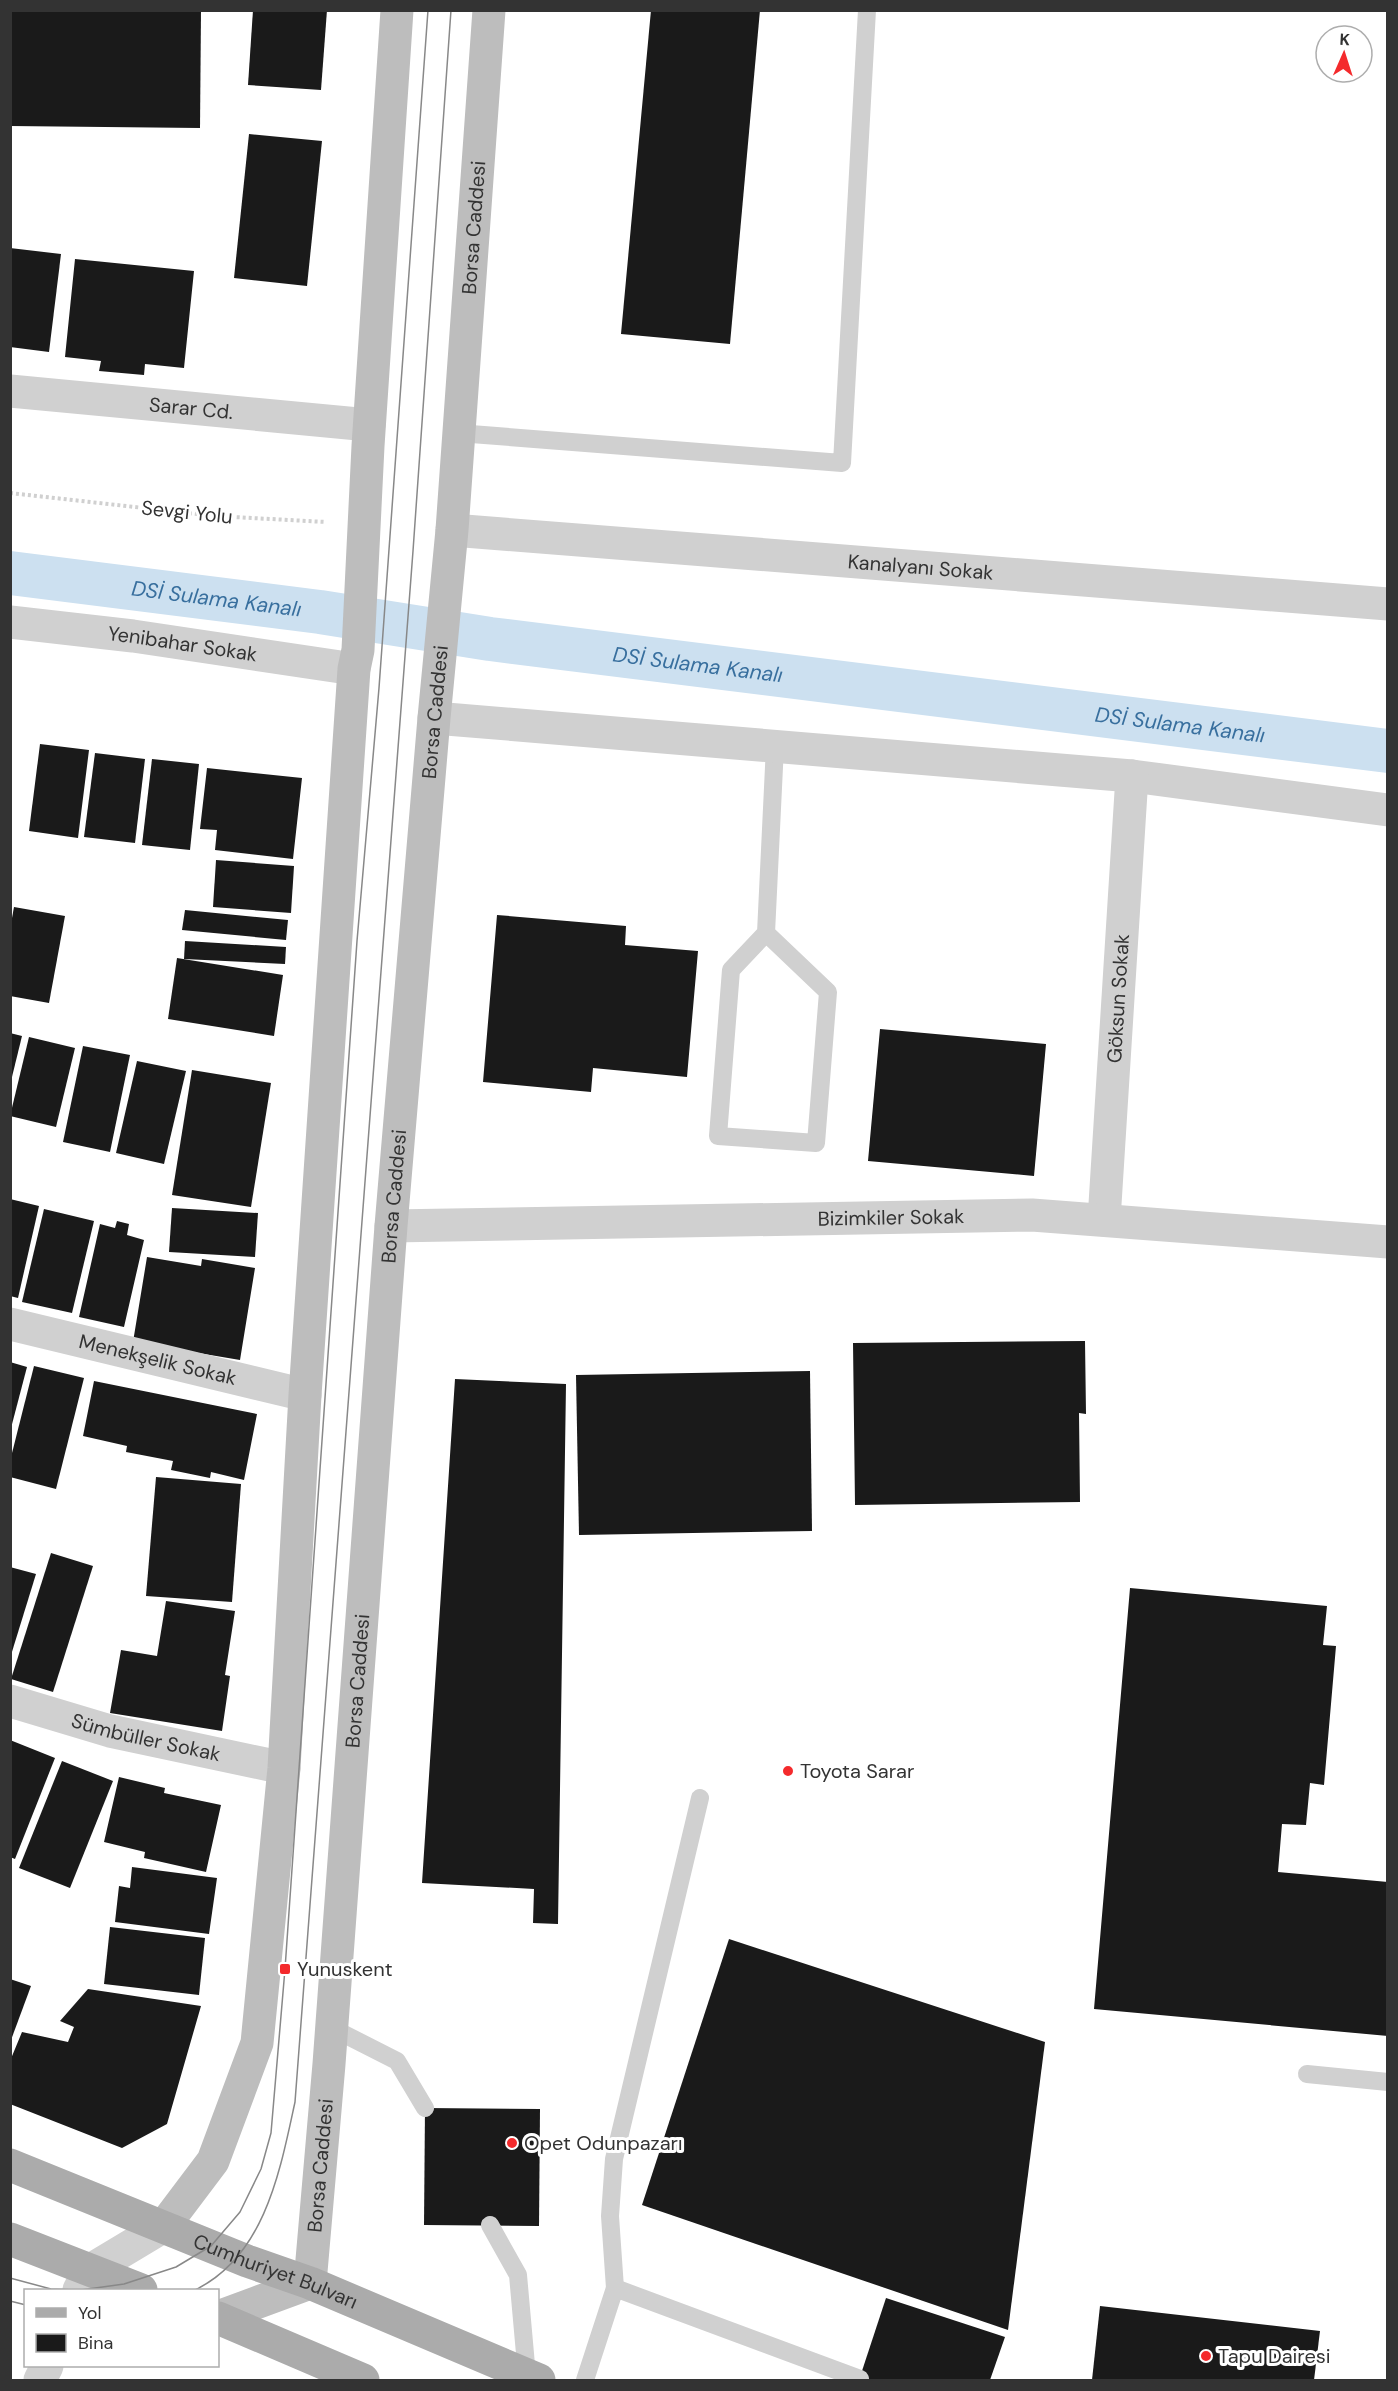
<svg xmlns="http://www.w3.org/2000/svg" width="1398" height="2391" viewBox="0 0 1398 2391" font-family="'DM Sans',sans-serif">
<rect width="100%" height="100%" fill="#fff"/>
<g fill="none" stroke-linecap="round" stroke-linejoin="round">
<path stroke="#cce0f0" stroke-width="44" id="s1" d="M10 573 320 612 490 639 1388 751"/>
</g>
<g fill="#1a1a1a">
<path d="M10 10H201L200 128 10 126Z"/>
<path d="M253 10H327L321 90 248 85Z"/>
<path d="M651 10H760L730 344 621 334Z"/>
<path d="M249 134 322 141 307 286 234 278Z"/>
<path d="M10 248 61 254 49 352 10 347Z"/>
<path d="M75 259 194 271 184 368 145 364 144 375 99 371 101 361 65 357Z"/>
<path d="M40 744 89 750 78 838 29 831Z"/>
<path d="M95 753 145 759 135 843 84 837Z"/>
<path d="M152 759 199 764 190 850 142 845Z"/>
<path d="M207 768 302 778 293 859 215 850 217 830 200 829Z"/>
<path d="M216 860 294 866 291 913 213 907Z"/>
<path d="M14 907 65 916 49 1003 10 996V929Z"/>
<path d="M185 910 288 920 286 940 182 930Z"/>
<path d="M497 915 626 926 625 945 698 951 687 1077 593 1068 591 1092 483 1082Z"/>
<path d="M185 941 286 947 285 964 184 959Z"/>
<path d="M177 958 283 975 274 1036 168 1019Z"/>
<path d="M880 1029 1046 1044 1034 1176 868 1161Z"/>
<path d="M10 1033 22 1036 11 1081H10Z"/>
<path d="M29 1037 75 1048 56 1127 10 1116Z"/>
<path d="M83 1046 130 1055 110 1152 63 1142Z"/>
<path d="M137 1061 186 1071 164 1164 116 1153Z"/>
<path d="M192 1070 271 1083 251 1207 172 1195Z"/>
<path d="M10 1199 39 1206 18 1298 10 1296Z"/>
<path d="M172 1208 258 1213 255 1257 169 1252Z"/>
<path d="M44 1209 94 1221 72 1313 22 1302Z"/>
<path d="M117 1221 129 1224 127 1235 144 1240 124 1327 79 1317 100 1224 115 1228Z"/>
<path d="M147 1257 201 1266 202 1259 255 1268 240 1360 133 1342Z"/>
<path d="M1085 1341 1086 1414 1079 1413 1080 1502 855 1505 853 1343Z"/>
<path d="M10 1362 27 1367 11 1428 10 1427Z"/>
<path d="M34 1366 84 1378 56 1489 10 1477V1461Z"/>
<path d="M810 1371 812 1531 579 1535 576 1375Z"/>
<path d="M455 1379 566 1384 558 1924 533 1923 534 1889 422 1883Z"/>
<path d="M94 1381 257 1414 244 1480 211 1472 210 1478 171 1470 173 1461 126 1452 127 1446 83 1436Z"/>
<path d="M156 1477 241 1484 232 1602 146 1596Z"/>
<path d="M51 1553 93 1566 53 1692 11 1679Z"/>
<path d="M10 1567 36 1574 11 1655H10Z"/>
<path d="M1130 1588 1327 1606 1323 1645 1336 1646 1324 1785 1310 1783 1306 1825 1282 1824 1278 1872 1388 1882V2036L1094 2009Z"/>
<path d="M166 1601 235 1611 225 1675 230 1676 222 1731 110 1713 121 1650 157 1656Z"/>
<path d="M10 1740 55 1758 15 1859 10 1857Z"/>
<path d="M62 1761 113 1781 70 1888 19 1868Z"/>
<path d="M119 1777 165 1788 164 1793 221 1805 206 1872 144 1858 145 1852 104 1842Z"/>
<path d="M132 1867 217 1878 209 1934 115 1922 119 1886 130 1888Z"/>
<path d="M110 1927 205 1938 199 1995 104 1984Z"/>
<path d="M729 1939 1045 2042 1008 2330 642 2205Z"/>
<path d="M10 1979 31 1986 11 2040H10Z"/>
<path d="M88 1989 201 2006 167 2124 122 2148 10 2104V2061L22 2032 68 2042 74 2027 60 2021Z"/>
<path d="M425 2108 540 2109 539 2226 424 2225Z"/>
<path d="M886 2298 1005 2337 990 2380H859Z"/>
<path d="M1100 2306 1320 2331 1314 2380H1092Z"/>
</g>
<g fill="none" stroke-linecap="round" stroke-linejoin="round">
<path stroke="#d0d0d0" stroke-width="4" stroke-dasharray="3 3" stroke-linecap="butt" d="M10 493 215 516 326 522"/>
<g stroke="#d0d0d0" stroke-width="18">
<path d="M458 433 842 463 867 10"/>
<path d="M766 933 828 992 816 1143 718 1136 731 970 766 933 775 746"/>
<path d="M332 2028 397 2061 425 2108"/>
<path d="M1307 2074 1388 2082"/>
<path d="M490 2225 518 2275 527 2376"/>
<path d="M615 2288 610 2216 614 2159 700 1798"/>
<path d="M585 2380 615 2288 860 2379"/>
</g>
<g stroke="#d0d0d0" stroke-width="33">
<path id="s2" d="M10 391 369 425"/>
<path id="s3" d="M452 530 1388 604"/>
<path id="s4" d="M10 622 133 636 354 669"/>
<path d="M434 718 1132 776 1388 810"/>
<path id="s5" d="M1104 1220 1132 776"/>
<path id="s6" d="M391 1226 1032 1215 1388 1242"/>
<path id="s7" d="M10 1324 305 1395"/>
<path id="s8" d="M10 1701 110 1731 284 1768"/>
<path d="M79 2290 89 2271 164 2226"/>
<path d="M40 2380 47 2366"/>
</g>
<g stroke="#bdbdbd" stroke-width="33">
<path d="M164 2226 213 2161 257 2043 284 1768 305 1395 354 669 358 650 368 446 397 10"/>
<path id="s9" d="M218 2317 310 2283 329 2064 391 1226 434 718 452 530 489 10"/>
</g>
<g stroke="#ababab" stroke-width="33">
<path id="s10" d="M10 2165 247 2261 310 2283 539 2380"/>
<path d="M10 2239 141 2290"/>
<path d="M218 2318 363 2380"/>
</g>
<g stroke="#888" stroke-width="1.5">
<path d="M10 2278 51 2289 75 2290"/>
<path d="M81 2290 124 2284 176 2267 211 2246 240 2212 261 2169 271 2133 285 1969 357 941 379 688 428 10"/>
<path d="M195 2290C265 2256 280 2171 295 2102L413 551 451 10"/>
<path d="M10 2301 26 2305"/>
</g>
</g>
<g fill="#f42a2c" stroke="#fff" stroke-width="2">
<circle cx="788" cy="1771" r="6"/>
<rect x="279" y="1963" width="12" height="12" rx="3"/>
<circle cx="512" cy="2143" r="6"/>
<circle cx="1206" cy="2356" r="6"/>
</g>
<g text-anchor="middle" stroke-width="6" stroke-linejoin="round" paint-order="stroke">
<g font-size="20" fill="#333" stroke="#fff">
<text dy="7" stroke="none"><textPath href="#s9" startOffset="2160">Borsa Caddesi</textPath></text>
<text dy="7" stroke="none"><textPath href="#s2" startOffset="182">Sarar Cd.</textPath></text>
<text transform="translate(187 512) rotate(6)" y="7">Sevgi Yolu</text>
<text dy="7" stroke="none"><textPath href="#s3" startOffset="470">Kanalyanı Sokak</textPath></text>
<text dy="7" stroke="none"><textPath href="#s4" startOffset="174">Yenibahar Sokak</textPath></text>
<text dy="7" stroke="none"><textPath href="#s9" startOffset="1674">Borsa Caddesi</textPath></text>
<text dy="7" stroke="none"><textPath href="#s5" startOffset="222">Göksun Sokak</textPath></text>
<text dy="7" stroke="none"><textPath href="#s9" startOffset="1188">Borsa Caddesi</textPath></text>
<text dy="7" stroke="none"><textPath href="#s6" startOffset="500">Bizimkiler Sokak</textPath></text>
<text dy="7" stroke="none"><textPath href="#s7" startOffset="152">Menekşelik Sokak</textPath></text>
<text dy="7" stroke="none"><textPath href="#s9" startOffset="702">Borsa Caddesi</textPath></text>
<text dy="7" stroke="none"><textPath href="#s8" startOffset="141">Sümbüller Sokak</textPath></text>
<text dy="7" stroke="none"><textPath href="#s9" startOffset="216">Borsa Caddesi</textPath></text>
<text dy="7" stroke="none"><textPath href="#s10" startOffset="286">Cumhuriyet Bulvarı</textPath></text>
</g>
<g font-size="20" fill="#333" stroke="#fff" text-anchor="start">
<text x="800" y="1778">Toyota Sarar</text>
<text x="297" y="1976">Yunuskent</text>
<text x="524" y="2150">Opet Odunpazarı</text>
<text x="1218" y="2363">Tapu Dairesi</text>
</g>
<g font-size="21" font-style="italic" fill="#386f9e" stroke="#fff">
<text dy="7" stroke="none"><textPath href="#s1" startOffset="208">DSİ Sulama Kanalı</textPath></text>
<text dy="7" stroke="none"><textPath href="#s1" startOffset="694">DSİ Sulama Kanalı</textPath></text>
<text dy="7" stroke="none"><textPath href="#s1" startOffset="1180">DSİ Sulama Kanalı</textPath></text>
</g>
</g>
<rect width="1398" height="2391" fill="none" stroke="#333333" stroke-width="24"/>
<rect x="24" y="2289" width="195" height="78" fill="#ffffff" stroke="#adadad" stroke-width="1.5"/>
<rect x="36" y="2308" width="30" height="9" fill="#ababab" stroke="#adadad" stroke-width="1.5"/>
<text x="78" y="2319" font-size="18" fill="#333333">Yol</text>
<rect x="36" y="2334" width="30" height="18" fill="#1a1a1a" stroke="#adadad" stroke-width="1.5"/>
<text x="78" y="2349" font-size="18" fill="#333333">Bina</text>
<g transform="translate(1344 54) rotate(3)"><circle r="28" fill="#ffffff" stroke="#adadad" stroke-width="1.5"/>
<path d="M0-4.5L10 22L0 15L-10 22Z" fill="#f42a2c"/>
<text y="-9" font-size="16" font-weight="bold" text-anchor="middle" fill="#333333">K</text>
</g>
</svg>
